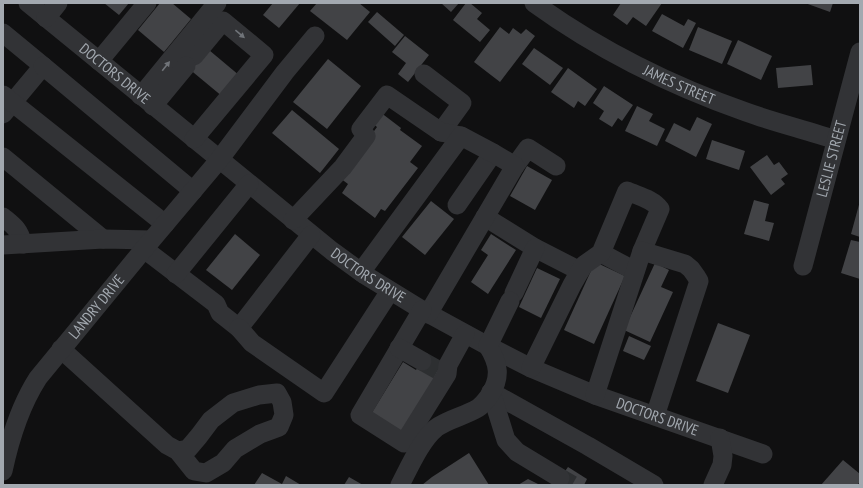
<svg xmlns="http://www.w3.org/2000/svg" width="863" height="488" viewBox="0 0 863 488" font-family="'PT Sans Narrow',sans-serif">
<rect width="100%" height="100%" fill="#101011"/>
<g fill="#424346">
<path d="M104 3H129L119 15Z"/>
<path d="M160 3H172L191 19 164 52 138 30Z"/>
<path d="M273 3H300L279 28 263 15Z"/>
<path d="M317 3H359L370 12 347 40 310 11Z"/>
<path d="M441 3H459L451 12Z"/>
<path d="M466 3H470L482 13 477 19 490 30 480 42 453 20Z"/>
<path d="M621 3H662L646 26 633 17 627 25 613 15Z"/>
<path d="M805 3H833L830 12Z"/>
<path d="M377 12 404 35 395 46 368 22Z"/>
<path d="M662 14 684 26 688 19 696 23 683 48 652 31Z"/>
<path d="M500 27 509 34 513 28 521 34 526 29 535 36 500 82 474 62Z"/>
<path d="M698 27 732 41 722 64 689 50Z"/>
<path d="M405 36 429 55 408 82 398 74 406 63 392 52Z"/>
<path d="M738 40 772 56 761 80 727 64Z"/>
<path d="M534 48 563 68 550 85 522 64Z"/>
<path d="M209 50 240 76 223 97 182 63Z"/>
<path d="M328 59 361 86 327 129 293 102Z"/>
<path d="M811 65 813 85 778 88 776 68Z"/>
<path d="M568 68 597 89 585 106 578 101 574 108 551 92Z"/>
<path d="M604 86 633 105 622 121 618 118 612 127 599 119 604 111 593 103Z"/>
<path d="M637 106 653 114 649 121 665 129 657 146 625 131Z"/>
<path d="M292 110 339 149 320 173 272 133Z"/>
<path d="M380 112 401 128 400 130 422 146 410 162 418 168 385 211 381 209 375 218 342 193 348 184 340 178 377 127 372 123Z"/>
<path d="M697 117 712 124 696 157 665 141 674 123 690 131Z"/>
<path d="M712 140 745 151 739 170 706 159Z"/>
<path d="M767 155 774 165 779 162 788 174 781 179 785 184 771 195 750 167Z"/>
<path d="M527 166 552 180 535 210 510 196Z"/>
<path d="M754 200 769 204 765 221 774 223 769 241 744 234Z"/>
<path d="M431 201 454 219 425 255 402 237Z"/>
<path d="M860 201V237L851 234Z"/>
<path d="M235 234 260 255 232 290 206 270Z"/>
<path d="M491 234 516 250 488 294 471 282 488 255 481 250Z"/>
<path d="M851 240 860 242V279L841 273Z"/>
<path d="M595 262 625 276 594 344 564 330Z"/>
<path d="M655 263 669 270 661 287 673 292 650 342 624 330Z"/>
<path d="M537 268 560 279 541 318 519 307Z"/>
<path d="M718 323 750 335 728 393 696 381Z"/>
<path d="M629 336 651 346 644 360 623 351Z"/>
<path d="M426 354 442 364 403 433 371 414 403 362 416 370Z"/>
<path d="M469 453 489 485H422L432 477Z"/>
<path d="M843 460 860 474V482L857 485H821Z"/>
<path d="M568 467 587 479 584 485H555Z"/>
<path d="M262 473 282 484 286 476 301 485H254Z"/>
<path d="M349 477 363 485H344Z"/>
<path d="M528 479 540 485H518Z"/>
</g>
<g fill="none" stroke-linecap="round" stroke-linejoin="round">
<g stroke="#2d2f31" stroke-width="19" stroke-dasharray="19 10" stroke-linecap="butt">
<path d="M422 361 438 370"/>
<path d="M560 478 572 485"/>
</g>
<g stroke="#323336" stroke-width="19">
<path id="s1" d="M28 3 332 251 365 275 422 310 488 346 531 368 595 395 763 454"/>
<path id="s2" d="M534 3C599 50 672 86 746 112 776 123 807 130 836 140"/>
<path d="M46 18 58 3"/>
<path d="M3 33 43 66 3 114"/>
<path d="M194 56 223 21 264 55 194 139"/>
<path d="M99 61 147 3"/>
<path d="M43 66 193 191"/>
<path d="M424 74 462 103 441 132"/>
<path d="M3 95 165 224"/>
<path d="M141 96 217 3"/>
<path d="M153 106 186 66"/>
<path d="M3 157 103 239"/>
<path d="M515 166 528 148 556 166"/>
<path d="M457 205 493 153"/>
<path d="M3 217C14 226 19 229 23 244"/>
<path d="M485 217 535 248 580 271"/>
<path d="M293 220 343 167 366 136 361 129 387 95 441 132 461 136"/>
<path d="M3 245 103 239 151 240"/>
<path d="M144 249 216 304 220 313 239 328 311 235"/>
<path d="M601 253 635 271"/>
<path id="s3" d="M803 266 860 52"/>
<path d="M361 272 461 136 493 153 515 166 428 314"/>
<path d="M176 274 249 184"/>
<path d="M514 293 535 248"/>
<path d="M422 310 360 415 404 443 447 374 448 365 465 334"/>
<path d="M239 328 252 343 324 393 390 291"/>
<path d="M399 348 422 361"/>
<path d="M61 349 167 445 178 451 188 449 199 436 211 420 233 403 259 395 277 393 282 402 284 415 279 427 260 434 235 449 223 463 206 473 194 471 178 451"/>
<path d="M531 368 572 285 580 271 584 265 601 253 627 191C638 196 653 199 660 209L642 251"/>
<path d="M491 392 588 446 654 485"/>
<path d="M491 392 506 440 517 452 560 478"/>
<path d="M595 395 642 251 685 264 691 269 696 276 699 281 655 416"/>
<path id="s4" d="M3 471C10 438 20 406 38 378L144 249 219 160 285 72 315 36"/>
<path d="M400 485C409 468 421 440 436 428 448 419 465 416 478 408 483 405 486 400 490 395 501 377 499 364 488 346L510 301"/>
<path d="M713 485 722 465 723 456 720 438"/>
</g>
</g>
<defs><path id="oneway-solid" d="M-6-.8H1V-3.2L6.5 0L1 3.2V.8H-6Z"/></defs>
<g fill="#707479">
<use href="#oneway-solid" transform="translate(240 34) rotate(40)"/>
<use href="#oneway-solid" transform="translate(166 66) rotate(-51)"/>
</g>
<g text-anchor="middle" stroke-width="3" stroke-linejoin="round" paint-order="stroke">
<g font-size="15" fill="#a3a9b0" stroke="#0b0b0c">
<text dy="5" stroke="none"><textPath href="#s1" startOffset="112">DOCTORS DRIVE</textPath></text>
<text dy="5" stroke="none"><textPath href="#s2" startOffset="167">JAMES STREET</textPath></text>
<text dy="5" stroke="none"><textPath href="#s3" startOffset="111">LESLIE STREET</textPath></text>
<text dy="5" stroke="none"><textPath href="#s1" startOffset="436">DOCTORS DRIVE</textPath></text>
<text dy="5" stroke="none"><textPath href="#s4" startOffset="192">LANDRY DRIVE</textPath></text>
<text dy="5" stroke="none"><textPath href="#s1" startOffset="759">DOCTORS DRIVE</textPath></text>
</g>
</g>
<rect width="863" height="488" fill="none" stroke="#a3a9b0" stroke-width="8"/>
</svg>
